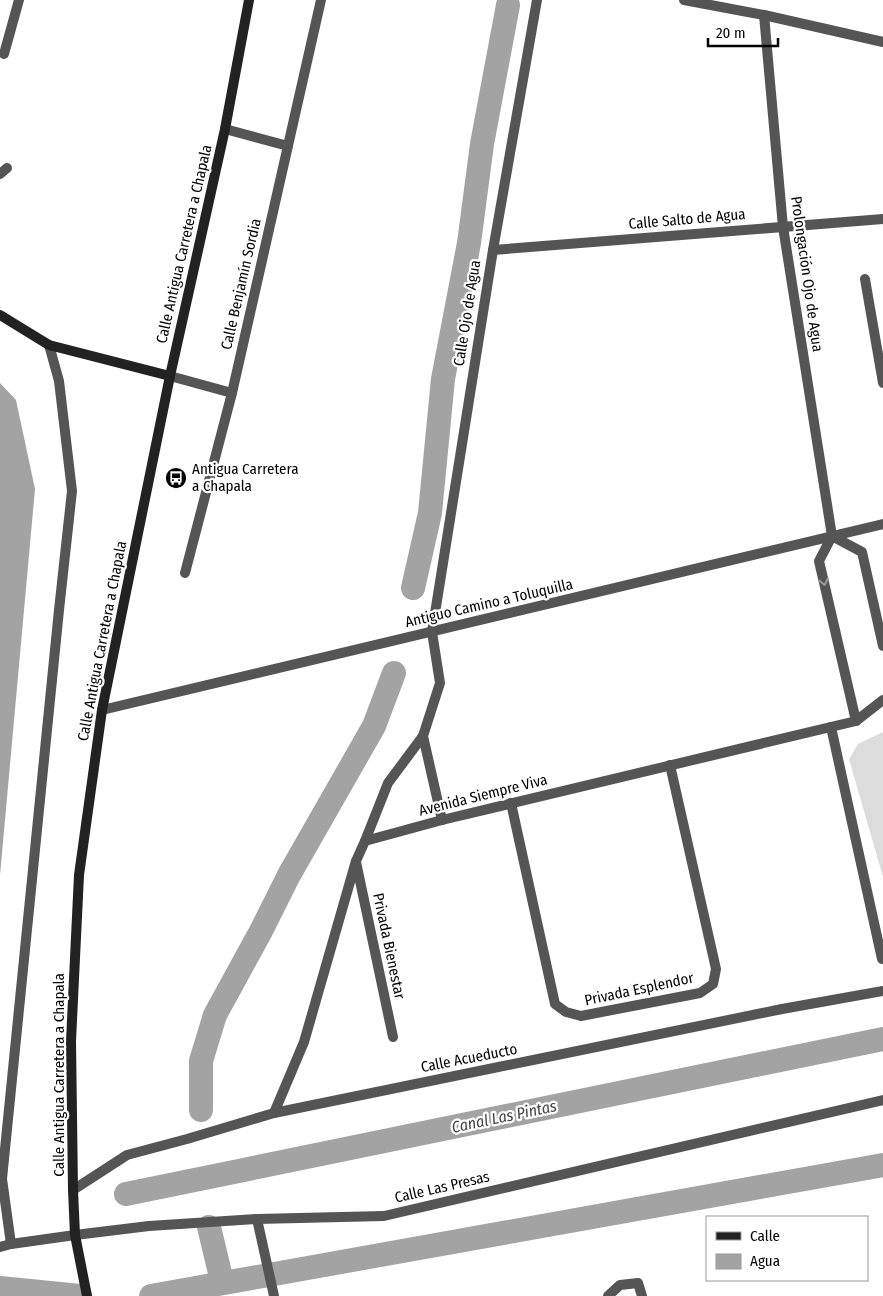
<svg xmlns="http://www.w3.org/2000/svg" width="883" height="1296" viewBox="0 0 883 1296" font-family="'Fira Sans Condensed',sans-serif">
<rect width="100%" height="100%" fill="#fff"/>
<path fill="#dcdcdc" d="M883 732V877L849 759 858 744Z"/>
<path fill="#a3a3a3" d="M0 383 16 400 35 489 0 875Z"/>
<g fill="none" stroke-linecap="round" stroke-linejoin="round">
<g stroke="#a3a3a3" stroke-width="24">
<path d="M413 588 430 513 443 379 469 243 482 144 508 5"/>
<path d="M201 1110V1061L215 1015 261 931 289 875 374 726 394 673"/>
<path d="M126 1194 883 1039"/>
<path d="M209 1227 220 1273"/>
<path d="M0 1288 80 1296"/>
<path d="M151 1296 883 1165"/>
</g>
<g stroke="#555" stroke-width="10">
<path d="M4 54 19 0"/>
<path d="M0 174 7 168"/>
</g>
<g stroke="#555" stroke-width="10">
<path d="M684 0 764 15 883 42"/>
<path d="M764 15 783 227 832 536 819 561 856 721"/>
<path d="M225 129 288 146"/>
<path d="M493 250 883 219"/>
<path d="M865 279 883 383"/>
<path d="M170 376 232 393"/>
<path d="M832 536 862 552 883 646"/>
<path d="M185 573 232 393 321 0"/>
<path d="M831 727 882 959"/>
<path d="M511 803 555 1004 566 1012 581 1016 700 993 713 984 716 969 670 765"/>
<path d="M442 820 423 736 440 683 432 632 493 250 537 0"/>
<path d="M365 841 388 783 423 736"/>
<path d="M356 862 393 1037"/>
<path d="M274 1113 304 1042 356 861 365 841 442 820 856 721 883 700"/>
<path d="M73 1190 127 1155 187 1139 274 1113 782 1009 883 991"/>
<path d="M257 1219 274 1296"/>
<path d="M11 1244 2 1179 59 610 72 491 59 381 49 345"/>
<path d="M0 1247 11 1244 75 1235 149 1226 257 1219 384 1216 883 1100"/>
<path d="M608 1296 620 1285 638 1283 642 1296"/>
</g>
<path stroke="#555" stroke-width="10" d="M102 710 883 524"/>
<g stroke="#222" stroke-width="10">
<path d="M0 315 49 345 170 376"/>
<path d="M87 1296 75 1235 73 1190 71 1041 79 875 102 710 170 376 225 129 249 0"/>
</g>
</g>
<defs><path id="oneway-chevron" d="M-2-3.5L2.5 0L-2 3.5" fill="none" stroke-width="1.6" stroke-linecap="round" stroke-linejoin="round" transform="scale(1.25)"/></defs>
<use stroke="#999" href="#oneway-chevron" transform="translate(824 582) rotate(77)"/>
<defs>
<g id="bus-disc" transform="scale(1.125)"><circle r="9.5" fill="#000" stroke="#fff"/><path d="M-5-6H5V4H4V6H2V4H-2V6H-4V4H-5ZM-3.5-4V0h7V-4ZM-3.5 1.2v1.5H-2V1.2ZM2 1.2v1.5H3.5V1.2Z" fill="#fff"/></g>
</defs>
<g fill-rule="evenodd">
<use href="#bus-disc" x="176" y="478"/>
</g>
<g text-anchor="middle" stroke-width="4.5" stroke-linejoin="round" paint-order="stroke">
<g font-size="15" fill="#000" stroke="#fff">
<text transform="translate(687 219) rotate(-5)" y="5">Calle Salto de Agua</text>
<text transform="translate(184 244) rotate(-77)" y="5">Calle Antigua Carretera a Chapala</text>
<text transform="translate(807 274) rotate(82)" y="5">Prolongación Ojo de Agua</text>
<text transform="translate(241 284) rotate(-77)" y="5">Calle Benjamín Sordia</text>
<text transform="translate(467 313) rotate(-81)" y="5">Calle Ojo de Agua</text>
<text transform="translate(489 603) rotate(-13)" y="5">Antiguo Camino a Toluquilla</text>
<text transform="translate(102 641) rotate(-79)" y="5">Calle Antigua Carretera a Chapala</text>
<text transform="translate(483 795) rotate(-14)" y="5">Avenida Siempre Viva</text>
<text transform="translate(389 946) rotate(78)" y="5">Privada Bienestar</text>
<text transform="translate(639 989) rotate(-12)" y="5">Privada Esplendor</text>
<text transform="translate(469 1058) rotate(-11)" y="5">Calle Acueducto</text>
<text transform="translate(59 1075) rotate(-90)" y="5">Calle Antigua Carretera a Chapala</text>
<text transform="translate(442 1187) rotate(-13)" y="5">Calle Las Presas</text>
</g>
<g font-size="15" fill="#000" stroke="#fff" text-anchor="start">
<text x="192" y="474">Antigua Carretera<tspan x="192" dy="17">a Chapala</tspan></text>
</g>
<g font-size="16" font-style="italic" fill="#444" stroke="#fff">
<text transform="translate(504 1116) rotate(-12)" y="6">Canal Las Pintas</text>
</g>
</g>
<rect x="706" y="1216" width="162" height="65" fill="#ffffff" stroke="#999999"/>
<rect x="716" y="1232" width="25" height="8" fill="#222222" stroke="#999999"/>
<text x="750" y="1241" font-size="15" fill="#000000">Calle</text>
<rect x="716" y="1254" width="25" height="15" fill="#a3a3a3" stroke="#999999"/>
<text x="750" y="1266" font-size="15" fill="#000000">Agua</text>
<path d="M708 38v8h70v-8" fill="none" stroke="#000000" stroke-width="2.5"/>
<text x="716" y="38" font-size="15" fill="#000000" stroke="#ffffff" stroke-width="4" paint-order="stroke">20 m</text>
</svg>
